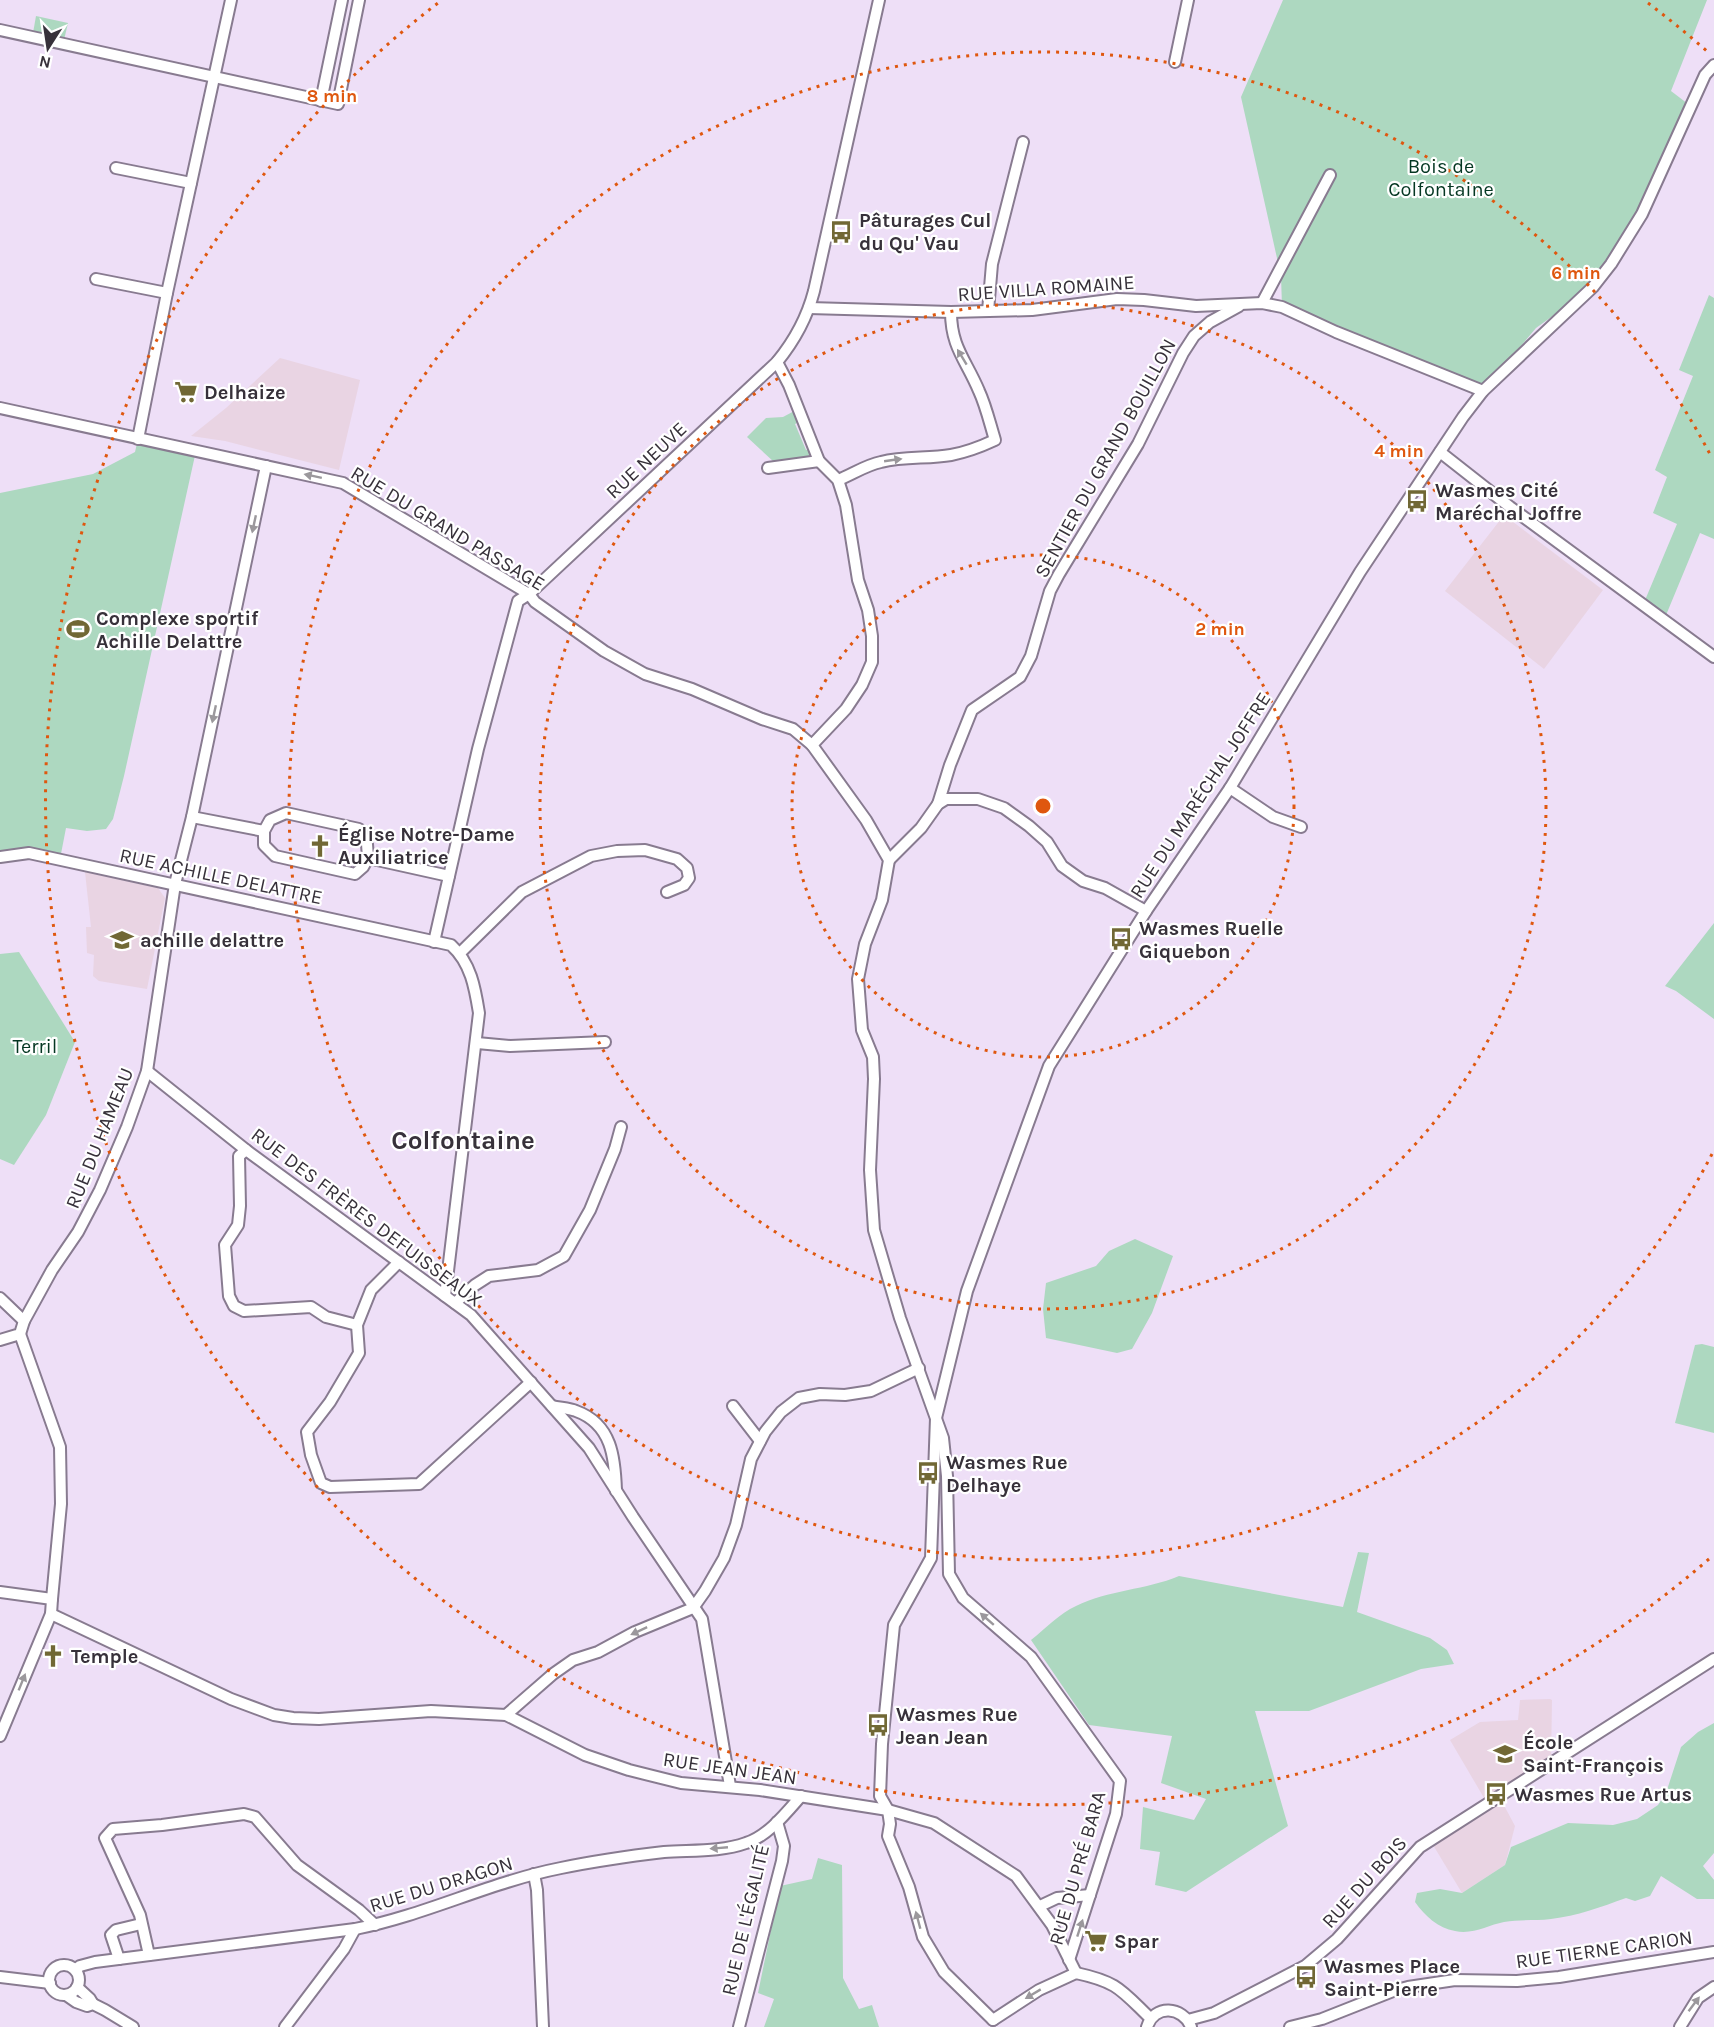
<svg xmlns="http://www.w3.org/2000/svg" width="1714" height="2027" viewBox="0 0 1714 2027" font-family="Karla,sans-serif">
<rect width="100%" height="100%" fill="#eedff7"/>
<g fill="#e9d4e3">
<path d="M280 358 360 380 339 470 225 441 191 436 226 408Z"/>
<path d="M1504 515 1603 590 1544 669 1445 591Z"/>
<path d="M85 872 158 888 165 898 147 989 99 981 93 976 94 955 87 953 86 927H91Z"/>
<path d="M1550 1699 1552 1700 1551 1763 1499 1796 1515 1826 1505 1865 1462 1893 1430 1840 1487 1803 1450 1740 1480 1722 1518 1720 1520 1700Z"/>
</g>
<g fill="#add8c0">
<path d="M1283 0H1707L1671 91 1692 107 1657 179 1593 287 1536 328 1483 391 1282 307 1281 276 1241 97Z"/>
<path d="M36 16 68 23 64 40 33 33Z"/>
<path d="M1709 295 1714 298V539L1700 533 1664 620 1643 605 1677 524 1653 513 1667 477 1655 470 1693 376 1679 370Z"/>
<path d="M798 409 803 420 795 424 806 450 811 448 809 456 774 462 747 437 766 418 783 417Z"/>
<path d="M138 439 196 451 124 776 113 819 106 829 87 831 66 828 60 859 0 857V493L93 474 135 452Z"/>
<path d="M1714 923V1019L1676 991 1665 986Z"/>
<path d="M19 952 75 1042 46 1115 14 1165 0 1159V954Z"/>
<path d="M1135 1239 1173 1256 1152 1313 1132 1349 1117 1353 1046 1338 1043 1309 1046 1283 1096 1266 1109 1251Z"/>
<path d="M1702 1344 1714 1347V1433L1675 1423 1695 1345Z"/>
<path d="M1358 1552 1369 1553 1357 1612 1430 1638 1447 1650 1454 1664 1421 1669 1309 1711H1255L1288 1826 1186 1892 1155 1885 1160 1852 1140 1849 1143 1807 1194 1820 1206 1799 1161 1783 1172 1736 1089 1725 1031 1640C1045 1629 1060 1613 1076 1606 1108 1590 1146 1590 1179 1576L1343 1607Z"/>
<path d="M1714 1723V1853L1703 1866 1714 1880V1899H1697L1661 1876 1650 1896 1635 1901 1626 1898C1601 1907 1577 1916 1551 1919 1535 1921 1519 1919 1504 1922 1488 1925 1473 1935 1455 1931 1438 1928 1425 1916 1415 1902L1417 1893 1440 1889 1462 1893 1505 1865 1511 1847 1568 1823 1613 1825 1637 1819 1658 1805 1666 1793 1681 1747 1698 1732Z"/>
<path d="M818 1858 842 1865 843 1978 859 2009 872 2005 879 2027H764L774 1999 758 1993 780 1886 812 1879Z"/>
</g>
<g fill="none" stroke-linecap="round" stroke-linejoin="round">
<g stroke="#887b90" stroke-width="14">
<g id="minor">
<path d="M0 30 338 104 359 0"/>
<path d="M1175 62 1188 0"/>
<path d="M321 101 342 0"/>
<path d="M116 168 191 183"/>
<path d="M96 279 167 293"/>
<path d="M1262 303 1330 175"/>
<path d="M809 308 951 312 1032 310 1117 299 1144 300 1196 306 1262 303 1282 307 1336 332 1483 391"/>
<path d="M988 311 992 264 1023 142"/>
<path d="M777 362 789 385 819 461 838 480 846 505 858 580 868 610 872 636V662L862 685 846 709 812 745"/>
<path d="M0 408 343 483 529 594 535 602 604 651 645 674 692 689 762 719 793 729 812 745 866 820 889 860 882 900 865 944 858 979 862 1030 873 1057 874 1079 870 1170 874 1230 900 1318 943 1438 947 1476 949 1574 963 1598 1031 1657 1120 1781 1116 1814 1069 1960"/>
<path d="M138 439 167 293 231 0"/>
<path d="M1440 452 1510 507 1714 657"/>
<path d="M768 468 819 461"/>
<path d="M838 480C853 474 866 465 881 462 904 456 928 459 951 455 967 452 980 447 995 440 990 424 986 406 979 391 966 360 951 347 951 312"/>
<path d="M1230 788 1273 817 1301 827"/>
<path d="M938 804 950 765 972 710 1020 677 1031 656 1050 591 1059 574 1138 444 1183 353 1194 336 1210 322 1239 306"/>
<path d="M192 817 264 831"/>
<path d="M0 857 29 853 451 945C471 963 475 988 479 1013L445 1296"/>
<path d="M368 858 367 844 359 829 286 813 270 820 264 831V845L275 856 355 874 363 867 368 858 449 876"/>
<path d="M889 860 921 828 938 804 946 799H978L1004 808 1029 826 1047 842 1062 866 1083 881 1105 888 1146 911"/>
<path d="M434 942 478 749 518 601 529 594 777 362C795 340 807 318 814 291L879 0"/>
<path d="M460 953 522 892 591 856 617 851 645 850 677 859 687 868 689 878 684 885 667 892"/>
<path d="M477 1043 510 1046 605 1042"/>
<path d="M147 1071 246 1150 471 1315 589 1448 633 1517 702 1619 730 1786"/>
<path d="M246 1150 239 1156 240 1206 238 1225 225 1245 229 1296 234 1306 244 1311 311 1307 326 1317 357 1325 371 1290 399 1262"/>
<path d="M0 1298 24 1321"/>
<path d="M455 1303 475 1285 489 1276 538 1270 564 1256 590 1210 615 1149 621 1127"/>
<path d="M357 1325 359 1353 330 1402 307 1432 311 1455 321 1483 330 1487 419 1484 531 1382"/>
<path d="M20 1334 60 1447 61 1504 52 1599"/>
<path d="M0 1340 20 1334 24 1321 52 1270 78 1232 100 1190 127 1127 147 1071 175 884 192 817 266 466"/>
<path d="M552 1406C560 1408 569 1408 576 1411 612 1424 615 1458 616 1491"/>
<path d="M733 1406 760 1441"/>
<path d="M0 1592 52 1599 51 1614 0 1736"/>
<path d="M51 1614 231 1699 274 1715 293 1718 319 1719 431 1711 506 1715 585 1755 629 1770 681 1783 760 1790 888 1810 934 1823 1016 1876 1052 1925 1076 1973"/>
<path d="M506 1715 553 1674 573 1660 598 1652 635 1632 693 1608 705 1591 724 1558 736 1525 751 1459 765 1432 781 1412 799 1398 820 1394 845 1395 871 1391 919 1368"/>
<path d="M534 1874 537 1890 543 2027"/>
<path d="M1040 1906 1057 1898 1090 1895"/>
<path d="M149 1955 140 1915 105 1838 113 1829 162 1825 244 1814 255 1817 297 1865 359 1910 375 1925"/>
<path d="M119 1959 111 1935 116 1930 141 1924"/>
<circle cx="64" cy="1980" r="15"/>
<path d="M75 1970 80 1966 95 1962 355 1929C426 1915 490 1882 561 1868 595 1861 630 1856 664 1852 691 1850 721 1852 746 1843 768 1836 786 1813 801 1796"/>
<path d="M0 1977 50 1983"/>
<path d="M77 1987 90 1999 93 2004"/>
<path d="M66 1995 76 2002 87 2006 93 2004 105 2010 133 2027"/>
<path d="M993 2020 944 1972 923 1937 909 1887 888 1836 890 1824 888 1810 880 1796 882 1744 894 1625 931 1558 936 1418 967 1291 1049 1066 1146 911 1230 788 1360 572 1463 417 1483 391 1593 287 1611 264 1642 214 1705 75 1714 65"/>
<path d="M993 2020 1039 1990 1076 1973C1118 1982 1121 1990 1150 2018"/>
<path d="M1188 2020 1214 2013 1305 1966 1337 1939 1420 1847 1714 1659"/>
<path d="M285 2027 344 1949 355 1929"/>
<path d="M739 2027 782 1861 784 1846 777 1822"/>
<path d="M1147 2027C1154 2004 1183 2006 1191 2027"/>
<path d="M1290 2027 1322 2019 1393 1991 1408 1987 1455 1980 1517 1981 1559 1977 1714 1952"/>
<path d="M1680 2027 1698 1998 1714 1987"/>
</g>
</g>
<use href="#minor" stroke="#fff" stroke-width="10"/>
</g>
<defs><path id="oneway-solid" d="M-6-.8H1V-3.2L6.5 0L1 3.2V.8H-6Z" transform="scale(1.5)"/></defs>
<g fill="#9b989c">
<use href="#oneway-solid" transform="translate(962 357) rotate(-121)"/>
<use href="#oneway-solid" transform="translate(893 460) rotate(-8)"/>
<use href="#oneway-solid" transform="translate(313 476) rotate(-168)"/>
<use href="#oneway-solid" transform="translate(254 524) rotate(102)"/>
<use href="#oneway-solid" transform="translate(214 714) rotate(102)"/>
<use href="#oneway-solid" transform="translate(987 1619) rotate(-139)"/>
<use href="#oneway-solid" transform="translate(639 1631) rotate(155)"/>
<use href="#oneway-solid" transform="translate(22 1682) rotate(-68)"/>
<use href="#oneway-solid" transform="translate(719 1848) rotate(175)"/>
<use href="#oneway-solid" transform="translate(918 1920) rotate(-105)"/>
<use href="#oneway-solid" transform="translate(1080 1928) rotate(-72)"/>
<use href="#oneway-solid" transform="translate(1033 1994) rotate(149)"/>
<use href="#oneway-solid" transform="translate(1694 2004) rotate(-53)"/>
</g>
<g fill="none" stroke="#df570e" stroke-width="3" stroke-dasharray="3 6">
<circle cx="1043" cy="806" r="251"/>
<circle cx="1043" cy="806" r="503"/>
<path d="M1712 1154A754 754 0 1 1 1712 458"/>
<path d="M1709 1559A1005 1005 0 1 1 438 3M1648 3A1005 1005 0 0 1 1709 53"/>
</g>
<defs>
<g id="bus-bare" transform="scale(1.8)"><path d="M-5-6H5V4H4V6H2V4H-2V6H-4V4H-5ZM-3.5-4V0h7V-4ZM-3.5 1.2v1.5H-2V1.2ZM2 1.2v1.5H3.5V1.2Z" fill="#716835" stroke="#fff" stroke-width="2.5" paint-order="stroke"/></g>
<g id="supermarket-bare" transform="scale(1.8)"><path d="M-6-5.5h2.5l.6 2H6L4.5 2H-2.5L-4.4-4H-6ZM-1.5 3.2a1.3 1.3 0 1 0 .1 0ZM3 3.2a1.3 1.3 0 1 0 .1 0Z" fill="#716835" stroke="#fff" stroke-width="2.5" paint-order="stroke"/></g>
<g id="stadium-bare" transform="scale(1.8)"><path d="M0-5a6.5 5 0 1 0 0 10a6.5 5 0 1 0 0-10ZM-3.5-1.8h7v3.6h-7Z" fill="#716835" stroke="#fff" stroke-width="2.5" paint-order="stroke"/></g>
<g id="church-bare" transform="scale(1.8)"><path d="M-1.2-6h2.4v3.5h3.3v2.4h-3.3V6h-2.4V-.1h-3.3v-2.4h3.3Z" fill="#716835" stroke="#fff" stroke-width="2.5" paint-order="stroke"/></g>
<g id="school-bare" transform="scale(1.8)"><path d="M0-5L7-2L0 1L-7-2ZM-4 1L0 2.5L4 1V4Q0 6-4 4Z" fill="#716835" stroke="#fff" stroke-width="2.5" paint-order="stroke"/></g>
</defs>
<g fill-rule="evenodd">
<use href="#bus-bare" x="841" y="232"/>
<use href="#supermarket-bare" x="186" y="392"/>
<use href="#bus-bare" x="1417" y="501"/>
<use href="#stadium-bare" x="78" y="629"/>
<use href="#church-bare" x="320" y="846"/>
<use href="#bus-bare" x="1121" y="939"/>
<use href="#school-bare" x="122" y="940"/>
<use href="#bus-bare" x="928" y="1473"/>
<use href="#church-bare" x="53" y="1656"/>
<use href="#bus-bare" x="878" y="1725"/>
<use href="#school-bare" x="1505" y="1754"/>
<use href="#bus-bare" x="1496" y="1794"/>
<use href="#supermarket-bare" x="1096" y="1941"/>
<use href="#bus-bare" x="1306" y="1977"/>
</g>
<g text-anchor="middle" stroke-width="4.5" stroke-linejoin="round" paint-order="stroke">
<g font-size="20" fill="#043722" stroke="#fff">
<text x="1441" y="173">Bois de<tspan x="1441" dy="23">Colfontaine</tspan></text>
<text x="35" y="1053">Terril</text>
</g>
<g font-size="20" font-weight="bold" fill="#37313a" stroke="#fff" text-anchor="start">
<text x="859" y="227">Pâturages Cul<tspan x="859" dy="23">du Qu' Vau</tspan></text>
<text x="204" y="399">Delhaize</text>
<text x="1435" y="497">Wasmes Cité<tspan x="1435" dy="23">Maréchal Joffre</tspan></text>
<text x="96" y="625">Complexe sportif<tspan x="96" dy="23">Achille Delattre</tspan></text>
<text x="338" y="841">Église Notre-Dame<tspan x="338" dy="23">Auxiliatrice</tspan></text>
<text x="1139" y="935">Wasmes Ruelle<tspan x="1139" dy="23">Giquebon</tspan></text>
<text x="140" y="947">achille delattre</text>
<text x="946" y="1469">Wasmes Rue<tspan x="946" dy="23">Delhaye</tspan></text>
<text x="71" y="1663">Temple</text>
<text x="896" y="1721">Wasmes Rue<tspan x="896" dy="23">Jean Jean</tspan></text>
<text x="1523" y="1749">École<tspan x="1523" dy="23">Saint-François</tspan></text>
<text x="1514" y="1801">Wasmes Rue Artus</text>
<text x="1114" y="1948">Spar</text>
<text x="1324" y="1973">Wasmes Place<tspan x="1324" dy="23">Saint-Pierre</tspan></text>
</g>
<g font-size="20" fill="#37313a" stroke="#fff">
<text transform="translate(1046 288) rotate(-4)" y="7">RUE VILLA ROMAINE</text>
<text transform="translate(1105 458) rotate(-61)" y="7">SENTIER DU GRAND BOUILLON</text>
<text transform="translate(646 460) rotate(-43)" y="7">RUE NEUVE</text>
<text transform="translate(448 528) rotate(31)" y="7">RUE DU GRAND PASSAGE</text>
<text transform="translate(1200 795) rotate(-57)" y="7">RUE DU MARÉCHAL JOFFRE</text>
<text transform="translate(221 876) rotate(12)" y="7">RUE ACHILLE DELATTRE</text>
<text transform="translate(99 1138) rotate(-68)" y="7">RUE DU HAMEAU</text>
<text transform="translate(367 1217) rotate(37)" y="7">RUE DES FRÈRES DEFUISSEAUX</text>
<text transform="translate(730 1768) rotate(8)" y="7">RUE JEAN JEAN</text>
<text transform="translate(1077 1868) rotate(-74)" y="7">RUE DU PRÉ BARA</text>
<text transform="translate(1364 1882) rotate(-48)" y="7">RUE DU BOIS</text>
<text transform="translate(441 1884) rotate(-17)" y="7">RUE DU DRAGON</text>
<text transform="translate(745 1920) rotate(-77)" y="7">RUE DE L'ÉGALITÉ</text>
<text transform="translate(1604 1949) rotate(-8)" y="7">RUE TIERNE CARION</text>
</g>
<g font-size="26" font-weight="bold" fill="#37313a" stroke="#fff">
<text x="463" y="1149">Colfontaine</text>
</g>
</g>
<circle cx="1043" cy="806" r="9" fill="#df570e" stroke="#fff" stroke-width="3"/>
<g font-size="18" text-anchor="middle" font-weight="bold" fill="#df570e" stroke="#fff" stroke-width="4.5" stroke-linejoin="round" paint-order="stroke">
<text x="332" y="102">8 min</text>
<text x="1576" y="279">6 min</text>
<text x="1399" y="457">4 min</text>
<text x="1220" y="635">2 min</text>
</g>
<g transform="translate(48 48) rotate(192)" stroke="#ffffff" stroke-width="4.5" paint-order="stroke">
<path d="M0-4.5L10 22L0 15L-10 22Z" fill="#37313a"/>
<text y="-9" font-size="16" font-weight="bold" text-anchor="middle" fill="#37313a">N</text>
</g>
</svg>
